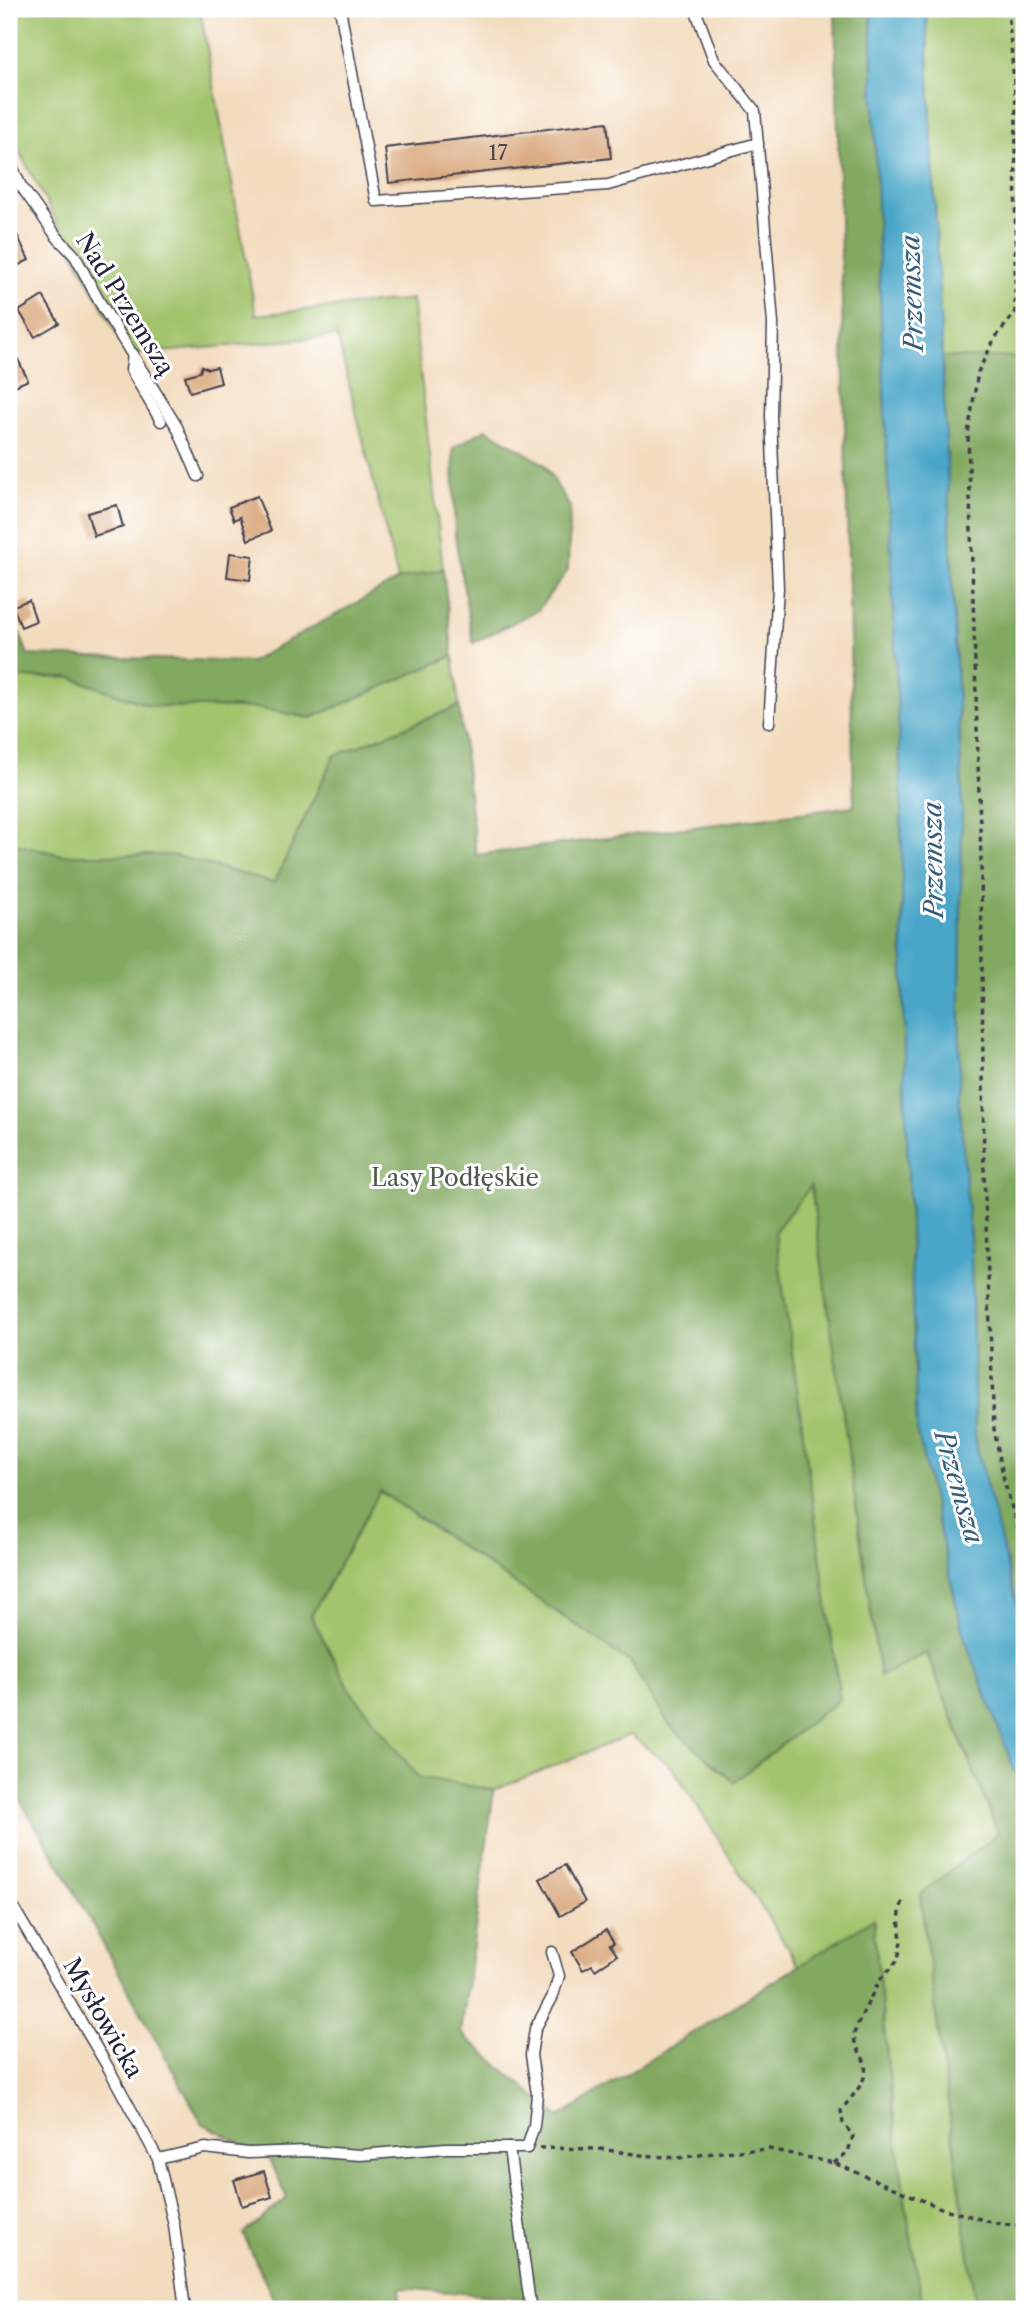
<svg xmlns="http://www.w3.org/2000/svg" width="1033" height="2318" viewBox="0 0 1033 2318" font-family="'Libre Caslon Text',serif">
<rect width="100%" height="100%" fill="#fff"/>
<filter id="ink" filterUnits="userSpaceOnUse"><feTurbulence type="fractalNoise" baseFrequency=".0143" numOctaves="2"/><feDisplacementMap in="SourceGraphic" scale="14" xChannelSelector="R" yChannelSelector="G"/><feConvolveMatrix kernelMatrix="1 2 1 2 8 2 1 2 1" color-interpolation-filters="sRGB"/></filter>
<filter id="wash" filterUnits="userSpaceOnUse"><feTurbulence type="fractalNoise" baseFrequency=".00686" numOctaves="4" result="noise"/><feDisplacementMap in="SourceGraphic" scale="28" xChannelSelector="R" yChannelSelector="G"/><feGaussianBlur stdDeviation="1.57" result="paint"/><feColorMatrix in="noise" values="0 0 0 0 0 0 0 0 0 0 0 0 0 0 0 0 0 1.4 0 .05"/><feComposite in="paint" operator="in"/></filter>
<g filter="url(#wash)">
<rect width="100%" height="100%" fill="#f3dbbd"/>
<g fill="#a3c36c" stroke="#627254" stroke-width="2">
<path d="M9 9H200L256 315 412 299 443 569 398 580 337 336 128 355 9 132Z"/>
<path d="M926 9H1024V357H942Z"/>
<path d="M453 656 459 706 334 756 274 883 173 855H62L9 843V678L69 677 151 706 257 708 311 718Z"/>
<path d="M811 1185 880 1676 926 1652 998 1833 920 1895 976 2309H924C898 2180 886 2050 873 1919L799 1966 673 1768 630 1735 494 1790 419 1778 350 1690 311 1616 379 1491 630 1662 671 1727 840 1699 775 1231Z"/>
</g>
<g fill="#82a960" stroke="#52664e" stroke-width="2">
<path d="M835 9H871L880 294 901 786 904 1048 917 1430 963 1633 1024 1796V2309H976L920 1895 998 1833 927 1653 880 1676 811 1186 775 1231 840 1699 734 1782 671 1727 630 1662 380 1491 311 1616 350 1690 418 1777 494 1790 461 2033 559 2117 873 1919C886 2049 898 2180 924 2309H557V2301L400 2288 399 2309H278L243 2234 287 2198 270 2159 202 2123 60 1866 9 1782V843L62 855H173L274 883 334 756 459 706 476 855 854 806Z"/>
<path d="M942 357H1024V1630L975 1441 971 1254 959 1094 962 791Z"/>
<path d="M486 429 544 464 570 507 568 570 538 610 473 643 455 536 453 448Z"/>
<path d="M443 569 453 656 311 718 257 708 151 706 69 677 9 678V604L28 655 250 662 398 580Z"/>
</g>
<path fill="#49a6c8" stroke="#366482" stroke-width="2" d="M871 9H926L962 791 959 1094 971 1254 975 1441 1024 1630V1796L963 1633 917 1430 904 1048 901 786 880 294Z"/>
<g id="blocks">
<g fill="#d9a77c">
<path d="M607 122 611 158 389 183 385 148Z"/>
<path d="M9 218 29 260 15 267 9 254Z"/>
<path d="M43 296 59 323 35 337 19 311Z"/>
<path d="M9 341 28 380 9 389Z"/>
<path d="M202 366 208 369 217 367 221 383 190 392 185 376 200 372Z"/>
<path d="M257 496 271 531 248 540 240 517 234 520 229 507Z"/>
<path d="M117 505 123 527 94 536 87 513Z"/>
<path d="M230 553 253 556 250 580 227 577Z"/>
<path d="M29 600 36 621 21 627 13 606Z"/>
<path d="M565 1865 585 1902 560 1916 540 1879Z"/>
<path d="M606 1930 614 1943 610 1945 617 1955 595 1970 592 1965 583 1970 572 1952Z"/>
<path d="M264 2171 272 2197 242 2206 234 2180Z"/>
</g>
</g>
</g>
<g filter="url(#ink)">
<use href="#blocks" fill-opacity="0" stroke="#413e4e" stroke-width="2"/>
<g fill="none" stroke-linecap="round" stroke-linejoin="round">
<g stroke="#413e4e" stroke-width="13">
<g id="service">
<path d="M340 9 376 201 608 185 758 143"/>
<path d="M695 9 714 60 755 111 773 323 771 416 778 588 769 723"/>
<path d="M9 160 21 186 57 237 75 256 99 301 177 427 198 476"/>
<path d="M133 354 131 370 161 421"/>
<path d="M9 1900 109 2069 158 2159 174 2225 185 2309"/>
<path d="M509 2148 530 2304"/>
<path d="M158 2159 205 2148 248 2153 306 2151 360 2155 446 2148H527L534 2126 537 2094 531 2055 535 2029 552 1998 559 1976 552 1952"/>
</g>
</g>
<g stroke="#413e4e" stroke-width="3.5" stroke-dasharray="5 5" stroke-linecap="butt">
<path d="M1008 9 1016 106 1015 313 995 338 978 372 968 433 981 859 984 1173 994 1429 1004 1480 1024 1550"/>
<path d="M539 2148 600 2149 641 2155 678 2158 721 2152 769 2149 834 2163 941 2208 994 2223 1024 2226"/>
<path d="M834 2163 848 2152 853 2136 843 2123 841 2111C853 2093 875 2077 861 2055 858 2049 853 2041 854 2034 855 2028 876 1986 880 1980 886 1971 896 1966 899 1954 904 1936 895 1921 903 1901"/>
<path d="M9 2303 13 2309"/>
</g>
<use href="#service" stroke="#fff" stroke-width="10"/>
</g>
</g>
<g text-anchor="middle" stroke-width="6" stroke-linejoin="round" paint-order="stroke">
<g font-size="21" fill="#50434b">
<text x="498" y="160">17</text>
</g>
<g font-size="24" fill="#22223b" stroke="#fff">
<text transform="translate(125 304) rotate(58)" y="8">Nad Przemszą</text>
<text transform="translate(103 2018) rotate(60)" y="8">Mysłowicka</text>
</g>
<g font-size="24" fill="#4f5a4c" stroke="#fff">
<text x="455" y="1186">Lasy Podłęskie</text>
</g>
<g font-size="26" font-style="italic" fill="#345d7a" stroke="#fff">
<text transform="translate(912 293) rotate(-92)" y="9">Przemsza</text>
<text transform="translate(933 860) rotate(-91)" y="9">Przemsza</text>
<text transform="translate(959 1487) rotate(74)" y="9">Przemsza</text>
</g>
</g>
<rect width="1033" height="2318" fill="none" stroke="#fff" stroke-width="35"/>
</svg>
